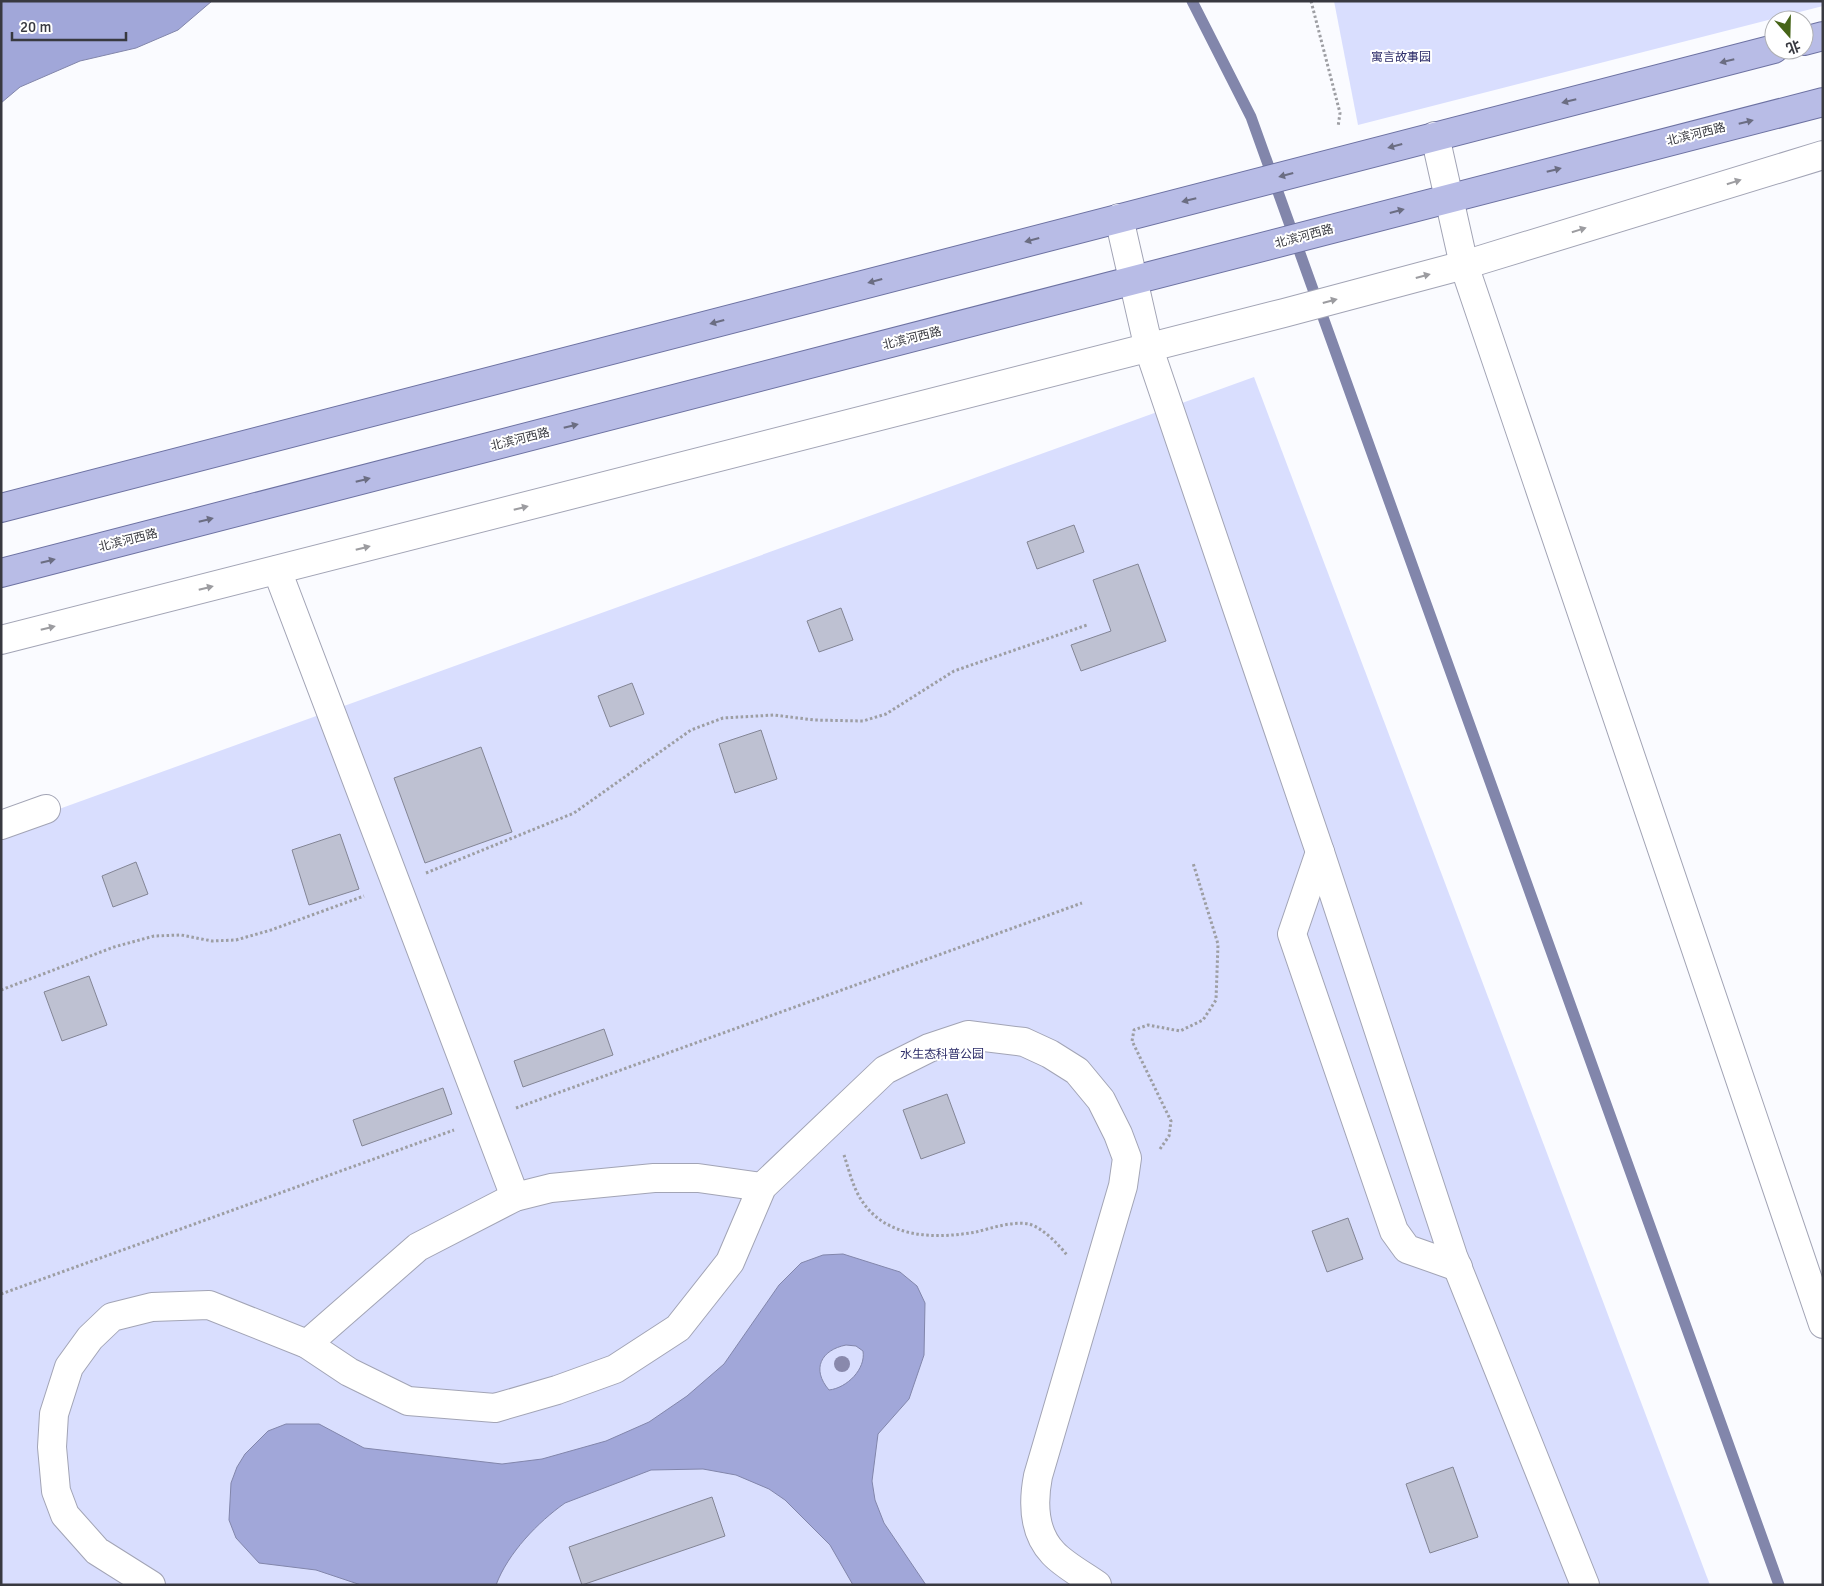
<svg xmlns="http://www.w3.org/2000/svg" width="1824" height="1586" viewBox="0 0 1824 1586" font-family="Signika,'Noto Sans SC',sans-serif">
<rect width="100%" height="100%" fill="#fafbff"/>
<g fill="#d9defe">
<path d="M1334 1H1823V6L1358 125Z"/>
<path d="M1254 377 1710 1585H1V830Z"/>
</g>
<g fill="#a1a7d9" stroke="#8286ab" fill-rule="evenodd">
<path d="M1 1H212L178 30 136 48 80 61 20 87 1 103Z"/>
<path d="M843 1254 900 1272 917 1286 925 1303 924 1355 909 1399 878 1434 872 1481 875 1500 884 1523 926 1585H853L830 1545 785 1500 769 1489 736 1475 703 1469 651 1470 565 1503C538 1522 508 1553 496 1585H361L316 1570 259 1563 236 1538 229 1520 231 1483 237 1467 245 1454 268 1431 286 1424H319L364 1448 502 1464 542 1459 606 1441 649 1422 687 1396 724 1364 779 1285 801 1263 823 1255ZM846 1345 856 1346 863 1351C866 1369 847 1388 829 1390 811 1369 821 1350 846 1345Z"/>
</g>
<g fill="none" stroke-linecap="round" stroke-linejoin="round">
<path stroke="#8286ab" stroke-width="11" d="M1192 1 1251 117 1779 1585"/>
</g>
<g fill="#bec1d2" stroke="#838595">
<path d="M1074 525 1084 552 1037 569 1027 542Z"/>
<path d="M1138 564 1166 641 1081 671 1071 645 1111 631 1093 580Z"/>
<path d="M841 608 853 640 819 652 807 621Z"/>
<path d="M632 683 644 714 610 727 598 696Z"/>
<path d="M761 730 777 779 735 793 719 744Z"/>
<path d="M481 747 512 832 425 863 394 778Z"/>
<path d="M340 834 359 889 309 905 292 850Z"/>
<path d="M136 862 148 894 113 907 102 876Z"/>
<path d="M89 976 107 1025 62 1041 44 992Z"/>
<path d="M604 1029 613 1055 523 1087 514 1061Z"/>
<path d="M443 1088 452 1114 362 1146 353 1120Z"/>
<path d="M947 1094 965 1143 921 1159 903 1110Z"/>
<path d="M1348 1218 1363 1259 1327 1272 1312 1231Z"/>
<path d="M1453 1467 1478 1537 1430 1553 1406 1484Z"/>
<path d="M712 1497 725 1536 582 1585 569 1547Z"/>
</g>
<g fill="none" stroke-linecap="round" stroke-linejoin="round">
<g stroke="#a2a4b5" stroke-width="30">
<g id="minor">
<path d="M1435 136 1464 265 1823 1324"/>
<path d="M1119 218 1149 349 1320 852 1453 1256 1585 1585"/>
<path d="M277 570 515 1197"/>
<path d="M1 640 1284 313 1464 265 1823 155"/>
<path d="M1 825 46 809"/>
<path d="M1320 852 1292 934 1394 1231 1407 1249 1458 1267"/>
<path d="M307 1344 418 1247 515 1197 551 1188 654 1178H698L762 1187"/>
<path d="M151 1585 97 1551 65 1515 56 1491 52 1447 54 1414 69 1367 90 1338 112 1317 152 1307 209 1305 307 1344 349 1372 408 1401 495 1408 557 1390 615 1369 678 1328 730 1262 762 1187 885 1070 929 1048 968 1035 1024 1042 1050 1054 1077 1071 1101 1100 1118 1134 1127 1158 1123 1186 1038 1476C1033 1502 1033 1532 1053 1553 1064 1565 1083 1575 1097 1585"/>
</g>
</g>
<g stroke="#6d72a2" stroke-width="30">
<g id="major">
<path d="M1804 41 1823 36"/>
<path d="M1 508 1774 49"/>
<path d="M1 573 1823 102"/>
</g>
</g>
<g stroke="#9d9ea3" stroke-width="3" stroke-dasharray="2.5 2.5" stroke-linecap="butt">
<path d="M1311 1 1340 113 1338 127"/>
<path d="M426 873 574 813 691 730 723 718 774 715 814 720 863 721 886 714 954 671 1087 625"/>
<path d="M1 990 114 947 154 936 181 935 212 941 236 940 271 930 364 896"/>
<path d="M516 1108 1082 903"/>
<path d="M1160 1149 1169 1136 1171 1121 1132 1041 1134 1030 1148 1025 1180 1031 1203 1020 1216 1000 1218 944 1193 863"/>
<path d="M844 1155C849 1170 853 1188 862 1201 887 1239 936 1239 976 1232 992 1228 1012 1221 1029 1224 1043 1228 1058 1244 1067 1255"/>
<path d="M1 1294 454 1130"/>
</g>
<use href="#minor" stroke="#fff" stroke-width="28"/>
<use href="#major" stroke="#b8bce6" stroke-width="28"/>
</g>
<circle fill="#8989ac" cx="842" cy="1364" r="8"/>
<defs><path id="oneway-solid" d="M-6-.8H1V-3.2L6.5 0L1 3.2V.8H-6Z" transform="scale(1.25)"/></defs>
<g fill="#6b6d82">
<use href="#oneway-solid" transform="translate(1727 61) rotate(166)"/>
<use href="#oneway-solid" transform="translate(1569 101) rotate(166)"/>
<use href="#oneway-solid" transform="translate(1746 122) rotate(-14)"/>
<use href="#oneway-solid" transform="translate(1395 146) rotate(165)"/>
<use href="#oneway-solid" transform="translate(1554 170) rotate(-14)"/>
<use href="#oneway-solid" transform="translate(1286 175) rotate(165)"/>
<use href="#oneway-solid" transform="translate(1189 200) rotate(166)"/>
<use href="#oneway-solid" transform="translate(1397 211) rotate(-15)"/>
<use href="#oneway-solid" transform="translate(1032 240) rotate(165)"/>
<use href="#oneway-solid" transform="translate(875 281) rotate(165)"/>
<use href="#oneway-solid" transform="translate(717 322) rotate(165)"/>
<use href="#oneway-solid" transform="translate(571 426) rotate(-14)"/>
<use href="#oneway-solid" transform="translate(363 480) rotate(-14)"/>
<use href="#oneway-solid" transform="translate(206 520) rotate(-14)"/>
<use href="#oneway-solid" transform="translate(48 561) rotate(-14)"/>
</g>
<g fill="#9c9ca0">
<use href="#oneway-solid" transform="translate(1734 182) rotate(-17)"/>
<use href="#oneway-solid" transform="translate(1579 230) rotate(-17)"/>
<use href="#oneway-solid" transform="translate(1423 276) rotate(-15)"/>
<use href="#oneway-solid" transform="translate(1330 301) rotate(-15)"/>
<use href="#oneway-solid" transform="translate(521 508) rotate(-14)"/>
<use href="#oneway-solid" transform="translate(363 548) rotate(-14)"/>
<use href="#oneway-solid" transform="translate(206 588) rotate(-14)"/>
<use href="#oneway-solid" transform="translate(48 628) rotate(-14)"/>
</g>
<g text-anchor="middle" stroke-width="4" stroke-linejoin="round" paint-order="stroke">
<g font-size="12" fill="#2c2c68" stroke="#fff">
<text x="1401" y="61">寓言故事园</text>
<text x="942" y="1058">水生态科普公园</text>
</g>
<g font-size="12" fill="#383940" stroke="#fff">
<text transform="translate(1696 134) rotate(-14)" y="4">北滨河西路</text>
<text transform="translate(1304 236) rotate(-15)" y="4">北滨河西路</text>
<text transform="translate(912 338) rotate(-14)" y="4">北滨河西路</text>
<text transform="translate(520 439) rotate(-14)" y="4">北滨河西路</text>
<text transform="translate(128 540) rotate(-14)" y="4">北滨河西路</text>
</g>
</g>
<rect width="1824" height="1586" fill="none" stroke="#383940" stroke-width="5"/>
<g transform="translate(1789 35) rotate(160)"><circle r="24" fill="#ffffff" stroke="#afb0b3"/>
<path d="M0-4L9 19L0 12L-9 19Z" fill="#466418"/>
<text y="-8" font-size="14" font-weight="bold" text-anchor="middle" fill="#383940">北</text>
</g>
<path d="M12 32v8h114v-8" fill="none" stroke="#383940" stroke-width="2.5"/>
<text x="20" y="32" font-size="15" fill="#383940" stroke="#ffffff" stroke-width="4" paint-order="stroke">20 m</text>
</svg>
